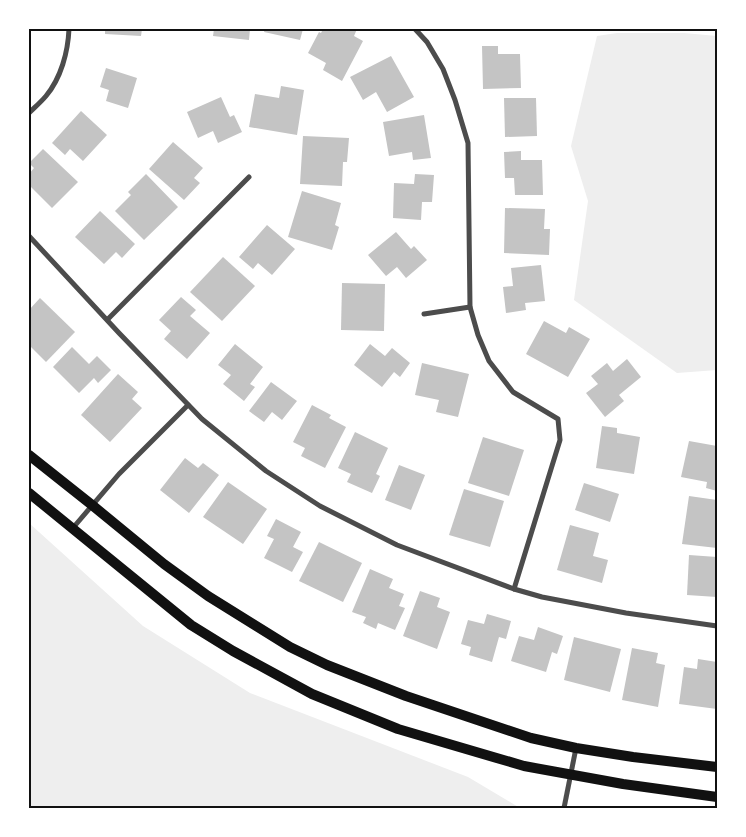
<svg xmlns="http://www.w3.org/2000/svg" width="746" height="837" viewBox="0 0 746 837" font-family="'IBM Plex Sans',sans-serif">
<rect width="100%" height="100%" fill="#fff"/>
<g fill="#eee">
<path d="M617 33H684L717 36V370L677 373 574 300 588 201 571 146 597 36Z"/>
<path d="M29 523 143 626 250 693 468 777 520 808H29Z"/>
</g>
<g fill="#c4c4c4">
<path d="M105 29H142L141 36 105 34Z"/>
<path d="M214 29H250L249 40 213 36Z"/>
<path d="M265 29H303L300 40 264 32Z"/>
<path d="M323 29H357L354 36 363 41 342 81 323 70 326 63 308 53 319 32 321 33Z"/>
<path d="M482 46H498V54H520L521 88 483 89Z"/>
<path d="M391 56 414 97 387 112 376 92 363 100 350 77Z"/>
<path d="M106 68 137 78 128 108 106 101 109 90 100 87Z"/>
<path d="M281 86 304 90 297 135 249 127 255 94 279 98Z"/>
<path d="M221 97 230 117 234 115 242 132 218 143 213 131 198 138 187 112Z"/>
<path d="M504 98H536L537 136 505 137Z"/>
<path d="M81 111 107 135 83 161 70 149 65 155 52 143Z"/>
<path d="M424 115 431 158 413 160 412 152 389 156 383 122Z"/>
<path d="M303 136 349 138 347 162H343L342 186 300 184Z"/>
<path d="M173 142 203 168 194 178 200 183 184 200 149 169Z"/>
<path d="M43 149 78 182 52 208 29 185V174L34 168 29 163Z"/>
<path d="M521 151V160H542L543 195H515L514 178H505L504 152Z"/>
<path d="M146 174 178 207 144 240 115 211 131 195 128 192Z"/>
<path d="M415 174 434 175 432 202H422L421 220 393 218 394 183 414 184Z"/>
<path d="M302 191 341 203 335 225 339 227 332 250 288 237Z"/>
<path d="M505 208 545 209 544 229H550L549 255 504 253Z"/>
<path d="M100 211 135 244 122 258 116 252 104 264 75 237Z"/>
<path d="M267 225 295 249 272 275 258 263 253 269 239 257Z"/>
<path d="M396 232 411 249 414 246 427 260 406 278 397 267 386 276 368 255Z"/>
<path d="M223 257 255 286 222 321 190 292Z"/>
<path d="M541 265 545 301 525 303 526 310 506 313 503 287 513 286 511 268Z"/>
<path d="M342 283 385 284 384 331 341 330Z"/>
<path d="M181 297 196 310 190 316 210 333 187 359 164 339 171 331 159 320Z"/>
<path d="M40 298 75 332 46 362 29 345V310Z"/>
<path d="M544 321 566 333 569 327 590 339 568 377 526 354Z"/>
<path d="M235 344 263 367 250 384 255 387 244 401 223 384 231 375 218 365Z"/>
<path d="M370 344 385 356 392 348 410 363 400 377 394 372 382 387 354 365Z"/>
<path d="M72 347 89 364 97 356 111 370 98 383 94 378 79 393 53 367Z"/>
<path d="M627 359 641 377 619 395 624 401 605 417 586 393 598 384 591 376 607 363 613 371Z"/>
<path d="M422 363 469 374 458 417 436 412 439 400 415 395Z"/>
<path d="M118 374 138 392 132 399 142 408 110 442 81 415Z"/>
<path d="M271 382 297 401 282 420 272 412 264 422 249 411Z"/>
<path d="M312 405 331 415 329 418 346 427 325 468 301 456 305 448 293 442Z"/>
<path d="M602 426 617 428V433L640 437 634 474 596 468Z"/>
<path d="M355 432 388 448 376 474 380 476 372 493 347 482 351 474 338 468Z"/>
<path d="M483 437 524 450 509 496 468 483Z"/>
<path d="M689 441 717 446V491L706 488 707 482 681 477Z"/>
<path d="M185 458 198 468 203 463 219 475 189 513 160 490Z"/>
<path d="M399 465 425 475 411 510 385 500Z"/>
<path d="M228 482 267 509 243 544 203 517Z"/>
<path d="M584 483 619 494 610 522 575 510Z"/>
<path d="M464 489 504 501 490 547 449 535Z"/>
<path d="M689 496 717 500V548L682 544Z"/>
<path d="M276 519 301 532 293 547 303 552 292 572 264 558 274 539 267 536Z"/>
<path d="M570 525 599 533 593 556 608 560 602 583 557 570Z"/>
<path d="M319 542 362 563 343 602 299 581Z"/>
<path d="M689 555 717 557V597L687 595Z"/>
<path d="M370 569 393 579 389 588 404 594 399 606 405 608 395 630 378 623 376 629 363 623 366 617 352 612Z"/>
<path d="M420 591 440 598 437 607 450 612 437 649 403 636Z"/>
<path d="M487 614 511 621 506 639 499 637 492 662 469 655 471 647 461 644 468 620 484 624Z"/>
<path d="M538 627 563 636 557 654 552 652 546 672 511 661 519 636 534 640Z"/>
<path d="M574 637 621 649 610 692 564 680Z"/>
<path d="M632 648 658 653 656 663 665 665 658 707 622 700Z"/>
<path d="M698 659 717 662V709L679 704 684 667 697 669Z"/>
</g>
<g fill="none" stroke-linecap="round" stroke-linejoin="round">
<g stroke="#4c4c4c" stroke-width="5">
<path d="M415 29 427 42 443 69 455 100 468 143 470 307 478 335 489 361 513 392 558 419 560 440 514 589"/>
<path d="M29 113C34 108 41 102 46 96 61 78 68 52 69 29"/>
<path d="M29 236 119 333 202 419 266 471 320 506 397 545 514 589 542 597 626 613 717 626"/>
<path d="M424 314 470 307"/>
<path d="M108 319 249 177"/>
<path d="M72 529 119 474 188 405"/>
<path d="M564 808 576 748"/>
</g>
<g stroke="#111" stroke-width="10">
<path d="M29 455 92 505 164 564 208 596 290 647 327 665 406 696 531 738 576 748 633 757 717 767"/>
<path d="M29 493 191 625 233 651 312 694 398 729 524 766 623 784 717 797"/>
</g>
</g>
<rect width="746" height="837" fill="none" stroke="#ffffff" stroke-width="60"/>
<rect x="30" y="30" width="686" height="777" fill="none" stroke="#111" stroke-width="2"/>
</svg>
